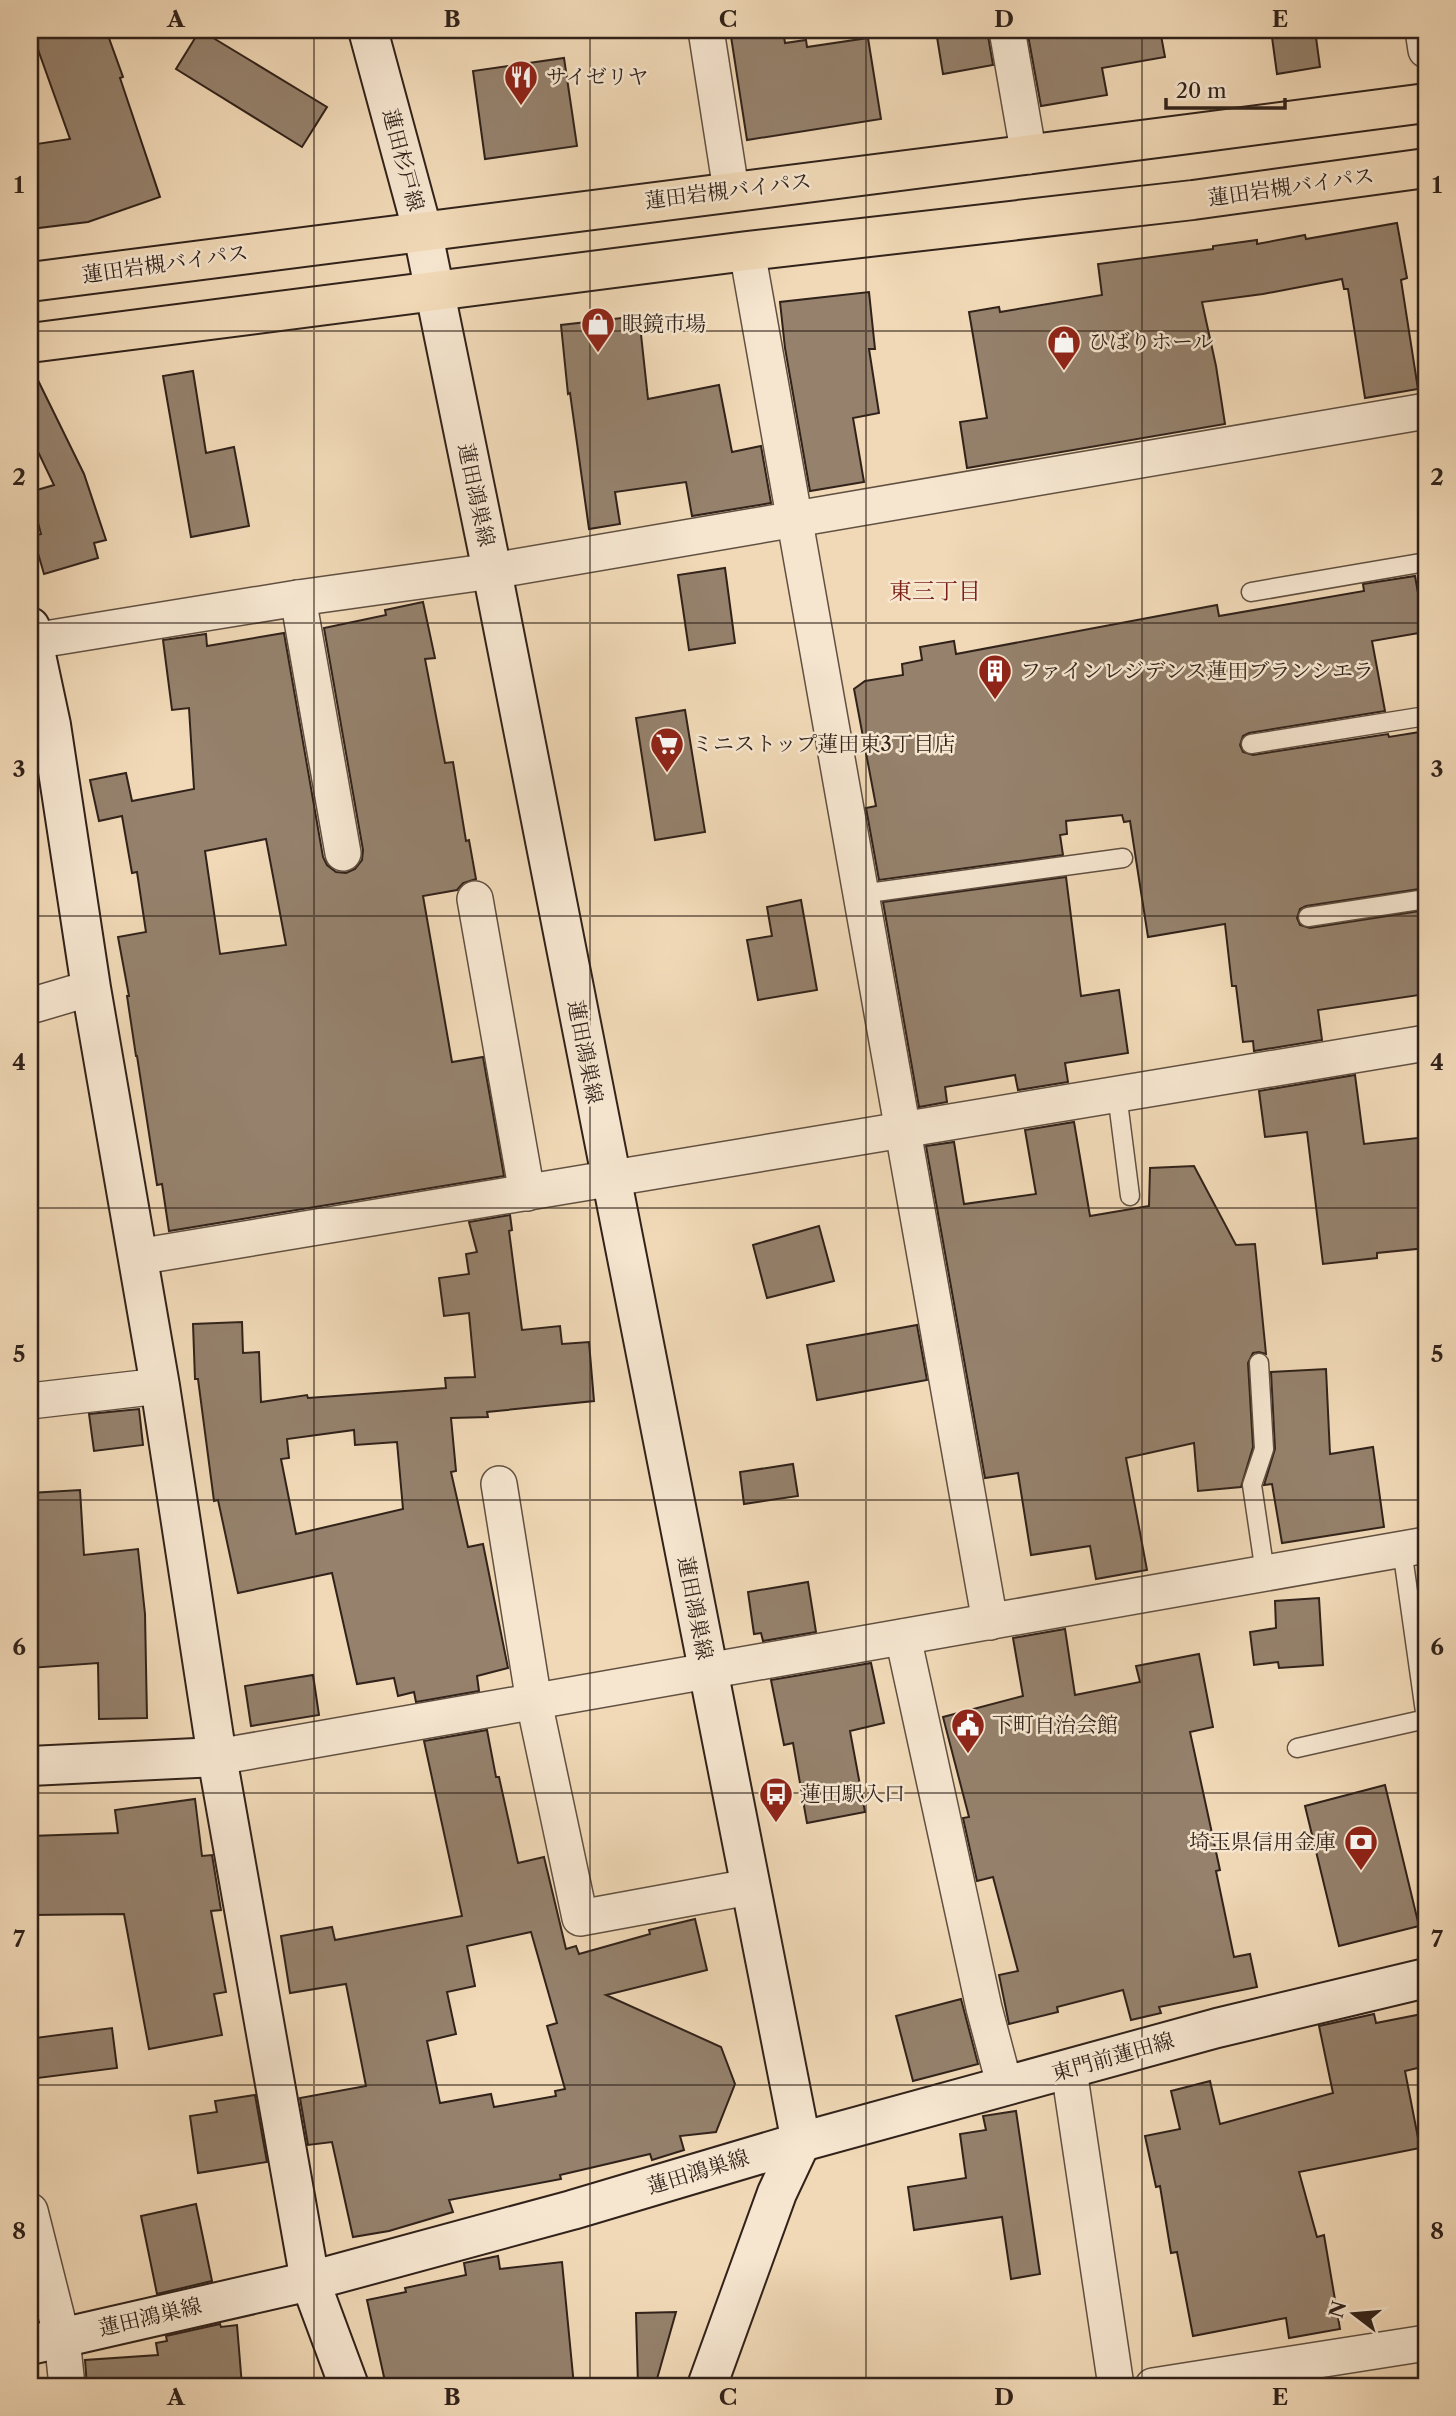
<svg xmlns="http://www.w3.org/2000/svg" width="1456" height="2416" viewBox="0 0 1456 2416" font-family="'Libre Caslon Text','Noto Serif JP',serif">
<rect width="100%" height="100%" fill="#f1d9b7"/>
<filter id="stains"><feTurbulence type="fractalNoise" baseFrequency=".00286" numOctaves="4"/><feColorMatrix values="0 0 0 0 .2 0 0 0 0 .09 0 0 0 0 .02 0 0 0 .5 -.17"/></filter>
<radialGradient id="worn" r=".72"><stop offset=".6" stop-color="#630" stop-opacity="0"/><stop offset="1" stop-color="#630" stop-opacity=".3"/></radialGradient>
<g fill="#95816c" stroke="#31221a" stroke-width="2" fill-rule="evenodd">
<path d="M31 30H106L123 77 120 78 160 197 88 222 30 229V145L70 139Z"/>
<path d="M200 30 327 107 302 147 176 69Z"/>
<path d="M730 30H783L785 43 806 40 807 47 868 38 881 119 747 140Z"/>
<path d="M983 30H987L993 65 943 74 937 37Z"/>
<path d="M1027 30H1160L1165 57 1102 68 1107 95 1041 106Z"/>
<path d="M1271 30H1315L1320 67 1277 74Z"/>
<path d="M564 58 577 146 485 159 473 71Z"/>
<path d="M1397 223 1407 278 1401 280 1418 389 1365 398 1348 289H1344L1342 279 1263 294 1202 302 1216 366 1225 424 967 468 960 422 987 418 969 312 999 307 1000 312 1102 295 1098 264 1213 249V246L1257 240V244L1305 235 1306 239Z"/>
<path d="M869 292 875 349H869L879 413 853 418 864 482 810 491 785 348 780 302Z"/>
<path d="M639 316 648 399 719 385 732 452 761 446 771 503 692 516 686 482 615 492 620 524 589 529 570 393 568 394 561 325Z"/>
<path d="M30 364 84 474 106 540 94 543 98 558 44 574 33 536 41 534 30 492 54 485 30 435Z"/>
<path d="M193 371 206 453 234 447 249 526 191 537 163 376Z"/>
<path d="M725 568 735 643 689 650 678 575Z"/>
<path d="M1415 576 1425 632 1372 641 1385 711 1249 733 1243 736 1240 745 1243 752 1253 755 1388 734 1389 737 1426 731V888L1306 906 1300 909 1297 918 1300 925 1310 928 1426 910V994L1318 1010 1322 1040 1254 1051 1253 1041 1243 1042 1236 986H1232L1225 924 1148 937 1130 821 1124 822 1122 815 1066 821 1067 834 1060 835 1063 855 879 880 866 808 876 806 854 689 865 681 903 675 902 664 922 660 920 647 954 641 956 654 1217 605 1219 616 1364 591 1363 584Z"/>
<path d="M423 602 435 658 425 659 445 763 453 762 466 841 469 840 476 879 463 883 457 890 423 896 452 1062 483 1057 504 1176 169 1231 162 1184 157 1185 137 1056H136L127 996H129L118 937 146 932 137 872 132 873 122 816 99 821 90 780 126 773 132 801 194 789 189 708 172 710 163 640 206 634 207 646 284 633 323 857 327 865 336 872 346 873 355 869 362 860 363 850 324 628 386 615 385 610ZM266 839 286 945 220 954 205 851Z"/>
<path d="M685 710 705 832 655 840 636 718Z"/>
<path d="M1066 877 1081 996 1119 990 1128 1053 1065 1063 1068 1082 1018 1090 1015 1075 945 1087 947 1102 919 1107 883 902Z"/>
<path d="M801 900 817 990 758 1000 747 940 772 936 767 907Z"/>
<path d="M1355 1075 1364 1144 1426 1137V1248L1377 1253V1258L1323 1264 1307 1132 1265 1137 1259 1091Z"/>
<path d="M1074 1122 1090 1216 1149 1206 1150 1168 1194 1166 1236 1245 1255 1244 1266 1354 1259 1352 1253 1353 1248 1363 1253 1447 1241 1487 1198 1491 1194 1443 1126 1458 1147 1570 1096 1579 1090 1546 1031 1555 1018 1473 985 1478 926 1146 954 1142 964 1204 1036 1194 1025 1130Z"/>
<path d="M510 1215 512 1230 509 1231 522 1330 560 1326 562 1344 589 1342 594 1401 487 1412 488 1417 451 1418 456 1471 451 1472 468 1547 483 1544 508 1668 477 1676 479 1691 416 1702 414 1692 398 1696 394 1678 357 1684 332 1573 238 1593 218 1500 214 1501 198 1379H195L193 1324 242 1322 243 1353 259 1352 261 1402 307 1395 308 1398 446 1388 445 1378 475 1377 469 1313 444 1316 439 1278 469 1274 466 1254 477 1252 469 1222ZM354 1430 355 1445 397 1442 403 1509 296 1534 281 1459 289 1458 287 1439Z"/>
<path d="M819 1226 834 1281 767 1298 753 1245Z"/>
<path d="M917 1325 927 1380 817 1400 807 1345Z"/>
<path d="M1326 1369 1330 1454 1373 1447 1384 1527 1282 1543 1272 1484 1264 1485 1275 1449 1271 1372Z"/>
<path d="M139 1409 143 1445 94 1451 89 1414Z"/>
<path d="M793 1464 798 1496 744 1504 740 1472Z"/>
<path d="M80 1490 84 1555 138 1549 145 1614 147 1718 99 1719 98 1663 30 1668V1493Z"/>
<path d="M808 1582 816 1632 763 1641 761 1633 754 1634 748 1592Z"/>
<path d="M1319 1598 1323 1665 1279 1668 1278 1662 1254 1665 1250 1632 1276 1628 1275 1601Z"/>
<path d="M1065 1629 1075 1695 1140 1682 1136 1666 1199 1654 1213 1727 1190 1732 1220 1870 1216 1871 1234 1957 1250 1954 1257 1987 1159 2007 1161 2013 1131 2020 1123 1990 1057 2007 1058 2012 1009 2024 999 1975 1018 1971 993 1877 977 1881 963 1818 969 1817 943 1717 1023 1696 1013 1638Z"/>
<path d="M871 1663 884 1723 850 1731 865 1812 807 1823 793 1743 784 1745 771 1680Z"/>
<path d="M313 1675 319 1715 251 1726 245 1686Z"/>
<path d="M487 1730 496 1777H499L518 1863 544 1857 566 1949 576 1946 579 1954 650 1934 649 1930 695 1919 707 1970 606 1995 721 2047 735 2084 716 2132 680 2136 684 2150 652 2160 650 2154 560 2175 561 2179 449 2200 453 2212 389 2231 353 2237 332 2142 308 2145 300 2098 366 2086 346 1984 290 1993 281 1936 332 1927 335 1940 462 1916 424 1741ZM531 1932 557 2023 547 2026 565 2089 555 2091 556 2096 494 2107 491 2094 440 2103 427 2041 456 2034 447 1992 475 1986 467 1946Z"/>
<path d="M1385 1785 1419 1926 1339 1946 1305 1806Z"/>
<path d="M195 1799 202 1856 212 1855 221 1910 211 1911 226 1992 214 1994 222 2035 149 2049 124 1914 30 1915V1836L118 1833 115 1810Z"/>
<path d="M961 1999 978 2064 913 2081 896 2016Z"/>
<path d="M1374 2014 1376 2023 1422 2014 1426 2035V2066L1405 2071 1420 2148 1299 2172 1317 2237 1324 2235 1340 2329 1289 2338 1286 2318 1193 2336 1177 2252 1171 2253 1160 2186 1156 2187 1145 2136 1180 2129 1171 2091 1210 2081 1220 2124 1333 2093 1319 2026Z"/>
<path d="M112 2028 117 2068 38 2078 35 2038Z"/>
<path d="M255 2095 267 2162 198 2173 190 2116 217 2112 215 2101Z"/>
<path d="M1016 2111 1040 2274 1011 2279 1002 2217 914 2230 908 2187 966 2178 960 2134 986 2130 983 2116Z"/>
<path d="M196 2204 212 2281 157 2294 141 2216Z"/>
<path d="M498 2256 500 2269 562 2262 574 2386H386L367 2300 406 2292 405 2288 466 2275 464 2263Z"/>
<path d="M676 2312 655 2386H638L636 2313Z"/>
<path d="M220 2324 221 2327 237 2325 242 2386H87L85 2360 158 2355 156 2343 167 2341 166 2336Z"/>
</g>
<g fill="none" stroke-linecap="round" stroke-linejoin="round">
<g stroke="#615041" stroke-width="21">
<g id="lane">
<path d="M1251 592 1426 562"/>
<path d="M1251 744 1426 716"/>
<path d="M861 894 1123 858"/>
<path d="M1308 917 1426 899"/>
<path d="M1117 1094 1130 1196"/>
<path d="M1259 1363 1264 1449 1252 1485 1265 1573"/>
<path d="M1297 1748 1426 1719 1402 1549"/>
</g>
</g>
<g stroke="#615041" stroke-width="38">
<g id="street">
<path d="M706 30 731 190"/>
<path d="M1007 30 1029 156"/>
<path d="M1423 30 1426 50"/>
<path d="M747 251 990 1622"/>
<path d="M298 598 343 853"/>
<path d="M33 641 298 598 492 571 1426 411"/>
<path d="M475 899 527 1193"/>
<path d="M30 1006 91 988"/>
<path d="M137 1257 1426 1043"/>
<path d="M30 1401 160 1386"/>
<path d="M499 1484 534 1702 580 1918 749 1887"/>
<path d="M903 1637 984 2008 1005 2087"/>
<path d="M217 1757 1426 1545"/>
<path d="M1069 2070 1116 2386"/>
<path d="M30 2211 62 2338 67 2386"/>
<path d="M1153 2386 1426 2343"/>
</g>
</g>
<g stroke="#31221a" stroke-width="42">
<g id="secondary">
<path d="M368 30 422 229 492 571 801 2142"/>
<path d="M30 627 51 725 91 988 160 1386 217 1757 310 2281 349 2386"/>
<path d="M30 1766 217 1757"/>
<path d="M30 2345 310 2281 572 2210 801 2142 1217 2028 1426 1978"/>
<path d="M707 2386 777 2193 801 2142"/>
</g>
</g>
<g stroke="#31221a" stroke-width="42">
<g id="highway">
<path d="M30 282C495 219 961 165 1426 103"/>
<path d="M30 343 747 251 1193 200 1426 168"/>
</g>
</g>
<use href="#lane" stroke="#f6e6d0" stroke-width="18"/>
<use href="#street" stroke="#f6e6d0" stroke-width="35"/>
<use href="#secondary" stroke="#f6e6d0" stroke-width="38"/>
<use href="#highway" stroke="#f1d9b7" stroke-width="38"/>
</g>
<path fill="none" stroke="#31221a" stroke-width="2" stroke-opacity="0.55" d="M314 30V2386M590 30V2386M866 30V2386M1142 30V2386M30 331H1426M30 623H1426M30 916H1426M30 1208H1426M30 1500H1426M30 1793H1426M30 2085H1426"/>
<defs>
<g id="restaurant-pin" transform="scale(1.75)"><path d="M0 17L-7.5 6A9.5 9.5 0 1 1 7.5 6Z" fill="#8f2418" stroke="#f6e6d0"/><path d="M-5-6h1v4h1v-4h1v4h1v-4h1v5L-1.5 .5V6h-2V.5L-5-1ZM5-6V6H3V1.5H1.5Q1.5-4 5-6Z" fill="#fff"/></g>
<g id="shop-pin" transform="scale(1.75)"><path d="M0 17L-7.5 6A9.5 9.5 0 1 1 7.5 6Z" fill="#8f2418" stroke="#f6e6d0"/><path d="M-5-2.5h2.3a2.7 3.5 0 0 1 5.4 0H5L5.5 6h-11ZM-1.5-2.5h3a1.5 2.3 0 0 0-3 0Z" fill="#fff"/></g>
<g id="building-pin" transform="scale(1.75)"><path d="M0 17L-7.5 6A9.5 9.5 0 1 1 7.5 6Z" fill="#8f2418" stroke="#f6e6d0"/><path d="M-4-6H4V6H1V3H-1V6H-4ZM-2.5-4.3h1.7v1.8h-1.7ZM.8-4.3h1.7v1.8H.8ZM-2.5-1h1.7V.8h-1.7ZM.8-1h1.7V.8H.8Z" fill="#fff"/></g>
<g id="supermarket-pin" transform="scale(1.75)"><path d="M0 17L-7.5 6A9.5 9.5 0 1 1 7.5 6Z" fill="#8f2418" stroke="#f6e6d0"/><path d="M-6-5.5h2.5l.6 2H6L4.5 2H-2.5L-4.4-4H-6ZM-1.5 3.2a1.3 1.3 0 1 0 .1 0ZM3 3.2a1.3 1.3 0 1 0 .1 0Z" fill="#fff"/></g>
<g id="civic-pin" transform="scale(1.75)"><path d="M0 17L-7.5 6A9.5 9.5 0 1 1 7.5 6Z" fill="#8f2418" stroke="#f6e6d0"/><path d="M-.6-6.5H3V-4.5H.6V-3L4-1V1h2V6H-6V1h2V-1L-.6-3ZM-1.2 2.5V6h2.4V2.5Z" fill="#fff"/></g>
<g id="bus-pin" transform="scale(1.75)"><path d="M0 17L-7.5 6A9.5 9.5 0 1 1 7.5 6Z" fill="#8f2418" stroke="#f6e6d0"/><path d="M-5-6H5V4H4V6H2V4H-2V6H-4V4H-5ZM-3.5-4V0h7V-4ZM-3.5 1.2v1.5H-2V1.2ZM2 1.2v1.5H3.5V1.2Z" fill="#fff"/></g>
<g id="bank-pin" transform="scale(1.75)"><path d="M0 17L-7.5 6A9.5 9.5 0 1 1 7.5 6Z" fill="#8f2418" stroke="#f6e6d0"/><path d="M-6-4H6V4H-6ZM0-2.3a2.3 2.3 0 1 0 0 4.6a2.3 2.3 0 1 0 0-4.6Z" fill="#fff"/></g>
</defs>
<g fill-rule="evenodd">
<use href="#restaurant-pin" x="521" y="77"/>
<use href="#shop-pin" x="598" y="324"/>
<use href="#shop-pin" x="1064" y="342"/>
<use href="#building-pin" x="995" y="671"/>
<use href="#supermarket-pin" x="667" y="744"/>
<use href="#civic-pin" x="968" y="1725"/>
<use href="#bus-pin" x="776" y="1794"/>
<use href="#bank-pin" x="1361" y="1842"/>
</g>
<g text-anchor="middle" stroke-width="5" stroke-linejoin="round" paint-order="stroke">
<g font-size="21" fill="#31221a" stroke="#f6e6d0" text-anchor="start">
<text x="546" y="84">サイゼリヤ</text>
<text x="622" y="331">眼鏡市場</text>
<text x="1088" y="349">ひばりホール</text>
<text x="1020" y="678">ファインレジデンス蓮田ブランシエラ</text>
<text x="692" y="751">ミニストップ蓮田東3丁目店</text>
<text x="992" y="1732">下町自治会館</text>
<text x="800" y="1801">蓮田駅入口</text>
<text x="1336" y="1849" text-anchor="end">埼玉県信用金庫</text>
</g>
<g font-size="21" fill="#31221a" stroke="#f6e6d0">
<text transform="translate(403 160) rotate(75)" y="7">蓮田杉戸線</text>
<text transform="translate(1291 187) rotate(-8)" y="7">蓮田岩槻バイパス</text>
<text transform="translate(728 191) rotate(-7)" y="7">蓮田岩槻バイパス</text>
<text transform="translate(165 264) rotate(-8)" y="7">蓮田岩槻バイパス</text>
<text transform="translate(476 495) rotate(78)" y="7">蓮田鴻巣線</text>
<text transform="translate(585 1052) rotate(79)" y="7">蓮田鴻巣線</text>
<text transform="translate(695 1608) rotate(79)" y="7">蓮田鴻巣線</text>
<text transform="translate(1113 2057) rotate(-16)" y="7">東門前蓮田線</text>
<text transform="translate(698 2172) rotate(-17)" y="7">蓮田鴻巣線</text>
<text transform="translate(150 2317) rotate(-13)" y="7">蓮田鴻巣線</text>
</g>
<g font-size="23" fill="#7a1f14" stroke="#f6e6d0">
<text x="935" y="599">東三丁目</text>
</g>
</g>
<rect width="1456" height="2416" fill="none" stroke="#f1d9b7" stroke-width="77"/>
<g transform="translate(1354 2314) rotate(286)" stroke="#f6e6d0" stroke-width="5" paint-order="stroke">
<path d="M0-5L12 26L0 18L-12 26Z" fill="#31221a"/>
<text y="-10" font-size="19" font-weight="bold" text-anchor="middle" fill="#31221a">N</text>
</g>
<path d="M1166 98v10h119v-10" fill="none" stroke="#31221a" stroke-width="3.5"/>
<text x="1176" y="98" font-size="21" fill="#31221a" stroke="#f6e6d0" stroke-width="5" paint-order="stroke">20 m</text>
<rect x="38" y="38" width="1380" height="2340" fill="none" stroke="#31221a" stroke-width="2.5"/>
<g font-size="23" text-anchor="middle" font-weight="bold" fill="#31221a">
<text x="176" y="27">A</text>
<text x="452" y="27">B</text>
<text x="728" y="27">C</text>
<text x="1004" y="27">D</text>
<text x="1280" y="27">E</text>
<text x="19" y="193">1</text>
<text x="1437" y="193">1</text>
<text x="19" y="485">2</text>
<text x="1437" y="485">2</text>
<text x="19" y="777">3</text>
<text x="1437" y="777">3</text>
<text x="19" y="1070">4</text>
<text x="1437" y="1070">4</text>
<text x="19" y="1362">5</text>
<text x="1437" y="1362">5</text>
<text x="19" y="1655">6</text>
<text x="1437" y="1655">6</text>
<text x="19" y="1947">7</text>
<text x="1437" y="1947">7</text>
<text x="19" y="2239">8</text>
<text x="1437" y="2239">8</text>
<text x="176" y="2405">A</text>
<text x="452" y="2405">B</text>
<text x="728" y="2405">C</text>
<text x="1004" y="2405">D</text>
<text x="1280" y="2405">E</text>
</g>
<rect width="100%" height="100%" filter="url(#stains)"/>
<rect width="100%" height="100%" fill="url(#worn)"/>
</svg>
